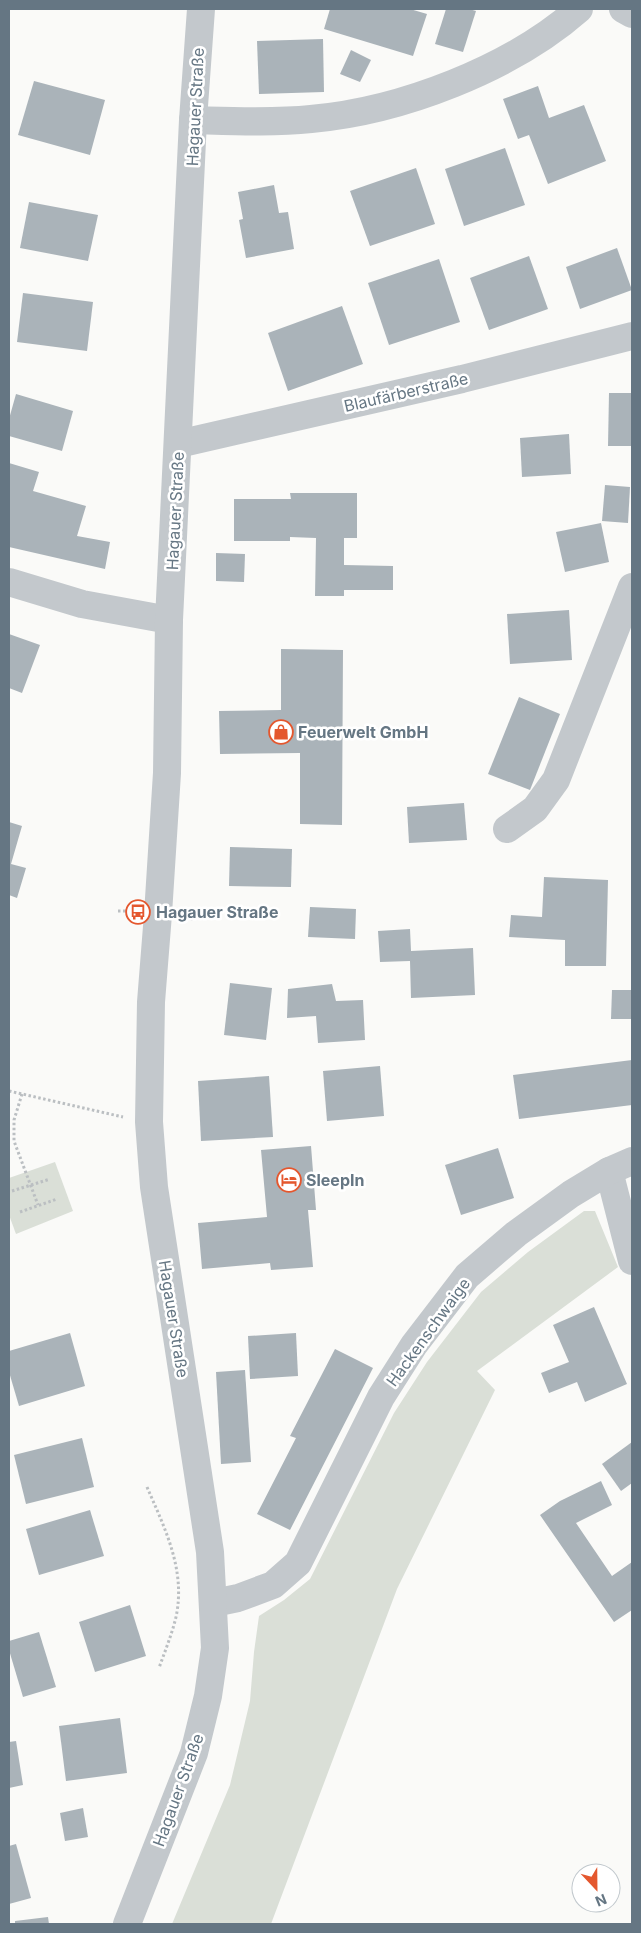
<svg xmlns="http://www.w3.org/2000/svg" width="641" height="1933" viewBox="0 0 641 1933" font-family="Inter,sans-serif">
<rect width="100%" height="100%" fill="#fafaf8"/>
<g fill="#dadfd7">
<path d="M55 1162 73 1211 16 1234 9 1215V1178Z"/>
<path d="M584 1211H595L618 1267 477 1371 495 1390 397 1589 271 1924H172L230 1785 250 1701 254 1652 259 1616 284 1600 310 1579 394 1413 427 1362 481 1292 528 1252Z"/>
</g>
<g fill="#aab3b9">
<path d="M330 9H410L427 14 413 56 324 29Z"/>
<path d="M446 9H469L476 11 463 52 435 44Z"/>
<path d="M323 39 324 92 259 94 257 41Z"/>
<path d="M351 50 371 60 360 82 340 74Z"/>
<path d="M34 81 105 100 90 155 18 135Z"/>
<path d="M538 86 549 118 584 105 606 161 548 184 529 135 518 139 503 99Z"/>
<path d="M505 148 525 205 464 226 445 169Z"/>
<path d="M416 168 435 224 370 246 350 191Z"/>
<path d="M274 185 279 213 288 212 294 249 246 258 239 220 243 219 238 192Z"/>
<path d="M29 202 98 215 88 261 20 248Z"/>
<path d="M617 248 632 290 580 309 566 267Z"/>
<path d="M529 256 548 309 489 330 470 278Z"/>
<path d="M439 259 460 322 389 345 368 283Z"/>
<path d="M23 293 93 302 87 351 17 342Z"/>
<path d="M342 306 363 364 288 391 268 333Z"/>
<path d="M609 393H632V446H608Z"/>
<path d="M16 394 73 411 62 451 9 436V419Z"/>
<path d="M569 434 571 474 522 477 520 438Z"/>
<path d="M9 463 39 472 33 491 86 506 77 536 110 542 105 569 9 547Z"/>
<path d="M605 485 630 487 628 523 602 521Z"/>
<path d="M290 493H357V538H344V565L393 566V590H344V596H315L316 538 290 537V541H234V499H291Z"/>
<path d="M601 523 609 562 565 572 556 532Z"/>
<path d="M216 553 245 554 244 582 216 581Z"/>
<path d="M569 610 572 660 510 664 507 614Z"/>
<path d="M9 634 40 645 22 693 9 688Z"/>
<path d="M281 649 343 650 342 825 300 824V753L220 754 219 711 281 710Z"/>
<path d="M519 697 560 714 530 790 488 774Z"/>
<path d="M464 803 467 840 409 843 407 807Z"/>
<path d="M9 822 22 826 11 864 26 868 17 898 9 895Z"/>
<path d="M230 847 292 849 291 887 229 886Z"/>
<path d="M544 877 608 880 606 966H565V940L509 937 511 915 542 917Z"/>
<path d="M310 907 356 909 355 939 308 937Z"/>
<path d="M410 929 411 951 473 948 475 995 411 998 410 961 380 962 378 931Z"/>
<path d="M230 983 272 988 266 1040 224 1035Z"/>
<path d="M332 984 336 1001 363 1000 365 1040 318 1043 316 1016 287 1018 288 989Z"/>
<path d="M612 990H632V1019H611Z"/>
<path d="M632 1060V1105L519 1119 513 1075Z"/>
<path d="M380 1066 384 1116 327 1121 323 1071Z"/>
<path d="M269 1076 273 1137 201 1141 198 1081Z"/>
<path d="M311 1146 316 1210H308L313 1267 271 1270 270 1263 202 1269 198 1223 267 1217 261 1150Z"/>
<path d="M498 1148 514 1198 461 1215 445 1165Z"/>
<path d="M594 1307 627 1384 585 1402 577 1382 549 1393 541 1373 569 1362 553 1325Z"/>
<path d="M70 1333 85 1386 19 1406 9 1372V1351Z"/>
<path d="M296 1333 298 1376 250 1379 248 1336Z"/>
<path d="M335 1349 373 1368 290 1530 257 1514 296 1438 290 1436Z"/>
<path d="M245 1370 251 1462 221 1464 216 1372Z"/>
<path d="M82 1438 94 1487 26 1504 14 1455Z"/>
<path d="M632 1442V1483L621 1491 602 1464Z"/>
<path d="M601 1481 612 1505 576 1523 612 1576 632 1562V1610L614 1622 540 1515 560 1501Z"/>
<path d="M90 1510 104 1556 39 1575 26 1529Z"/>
<path d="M130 1605 146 1656 95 1672 79 1622Z"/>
<path d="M39 1632 56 1687 23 1697 9 1650V1641Z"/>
<path d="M120 1718 127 1773 66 1781 59 1726Z"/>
<path d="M16 1741 23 1785 9 1788V1742Z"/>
<path d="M83 1808 88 1837 65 1841 60 1813Z"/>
<path d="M16 1844 31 1898 9 1904V1846Z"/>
<path d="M48 1917 49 1924H15V1921Z"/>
</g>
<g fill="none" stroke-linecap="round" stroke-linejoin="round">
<g stroke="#bbbfc2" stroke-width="3" stroke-dasharray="2.5 2.5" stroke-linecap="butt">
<path d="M118 911H130"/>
<path d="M185 918 193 919"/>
<path d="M9 1091 123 1117"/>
<path d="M22 1094 14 1120V1141L38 1205"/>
<path d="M12 1191 50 1179"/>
<path d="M20 1212 57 1199"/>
<path d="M147 1487C165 1529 186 1570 176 1617 172 1634 165 1651 159 1668"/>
</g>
<g stroke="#c3c8cc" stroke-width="28">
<path d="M623 9 632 14"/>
<path d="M193 120C231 121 274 123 311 119 401 111 511 69 579 9"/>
<path d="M178 444 462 379 632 336"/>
<path d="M9 582 82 604 169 620"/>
<path d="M507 829 535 809 556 780 632 587"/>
<path d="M609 1171 632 1261"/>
<path d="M214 1603 238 1598 273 1585 298 1563 381 1397 414 1345 467 1276 516 1234 571 1194 609 1171 632 1161"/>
<path d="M127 1924 194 1753 208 1696 215 1648 210 1552 154 1187 149 1122 151 1002 158 914 167 773 169 620 193 120 201 9"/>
</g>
</g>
<defs>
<g id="shop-ring" transform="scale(1.25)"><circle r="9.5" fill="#fff" stroke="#e4572e" stroke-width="1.5"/><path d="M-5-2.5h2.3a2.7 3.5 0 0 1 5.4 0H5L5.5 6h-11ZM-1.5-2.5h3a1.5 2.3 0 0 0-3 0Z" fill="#e4572e"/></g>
<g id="bus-ring" transform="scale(1.25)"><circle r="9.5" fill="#fff" stroke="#e4572e" stroke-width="1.5"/><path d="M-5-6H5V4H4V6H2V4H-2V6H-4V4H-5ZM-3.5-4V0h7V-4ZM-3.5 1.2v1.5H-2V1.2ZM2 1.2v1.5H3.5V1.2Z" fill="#e4572e"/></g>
<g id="hotel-ring" transform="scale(1.25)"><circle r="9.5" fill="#fff" stroke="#e4572e" stroke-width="1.5"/><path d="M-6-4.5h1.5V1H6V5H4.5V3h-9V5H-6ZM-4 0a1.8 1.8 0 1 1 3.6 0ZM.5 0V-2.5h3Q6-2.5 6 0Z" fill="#e4572e"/></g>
</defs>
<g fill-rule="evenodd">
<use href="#shop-ring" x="281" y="732"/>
<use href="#bus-ring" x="138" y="912"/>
<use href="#hotel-ring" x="289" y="1180"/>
</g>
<g text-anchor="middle" stroke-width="5" stroke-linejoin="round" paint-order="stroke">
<g font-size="16" fill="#657683" stroke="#fff">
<text transform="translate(195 107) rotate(-87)" y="6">Hagauer Straße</text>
<text transform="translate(406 392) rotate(-13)" y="6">Blaufärberstraße</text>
<text transform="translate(175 511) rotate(-87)" y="6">Hagauer Straße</text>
<text transform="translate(174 1319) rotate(81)" y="6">Hagauer Straße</text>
<text transform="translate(428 1332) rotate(-54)" y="6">Hackenschwaige</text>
<text transform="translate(178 1790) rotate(-70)" y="6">Hagauer Straße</text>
</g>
<g font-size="16" font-weight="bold" fill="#657683" stroke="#fff" text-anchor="start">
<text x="298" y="738">Feuerwelt GmbH</text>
<text x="156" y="918">Hagauer Straße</text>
<text x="306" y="1186">SleepIn</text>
</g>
</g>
<rect width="641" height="1933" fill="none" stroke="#657683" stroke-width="20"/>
<g transform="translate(596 1888) rotate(158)"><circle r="24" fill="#ffffff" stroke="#c1c8cd"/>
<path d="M0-4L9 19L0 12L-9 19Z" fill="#e4572e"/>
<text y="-8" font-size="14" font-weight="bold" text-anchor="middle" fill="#657683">N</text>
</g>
</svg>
